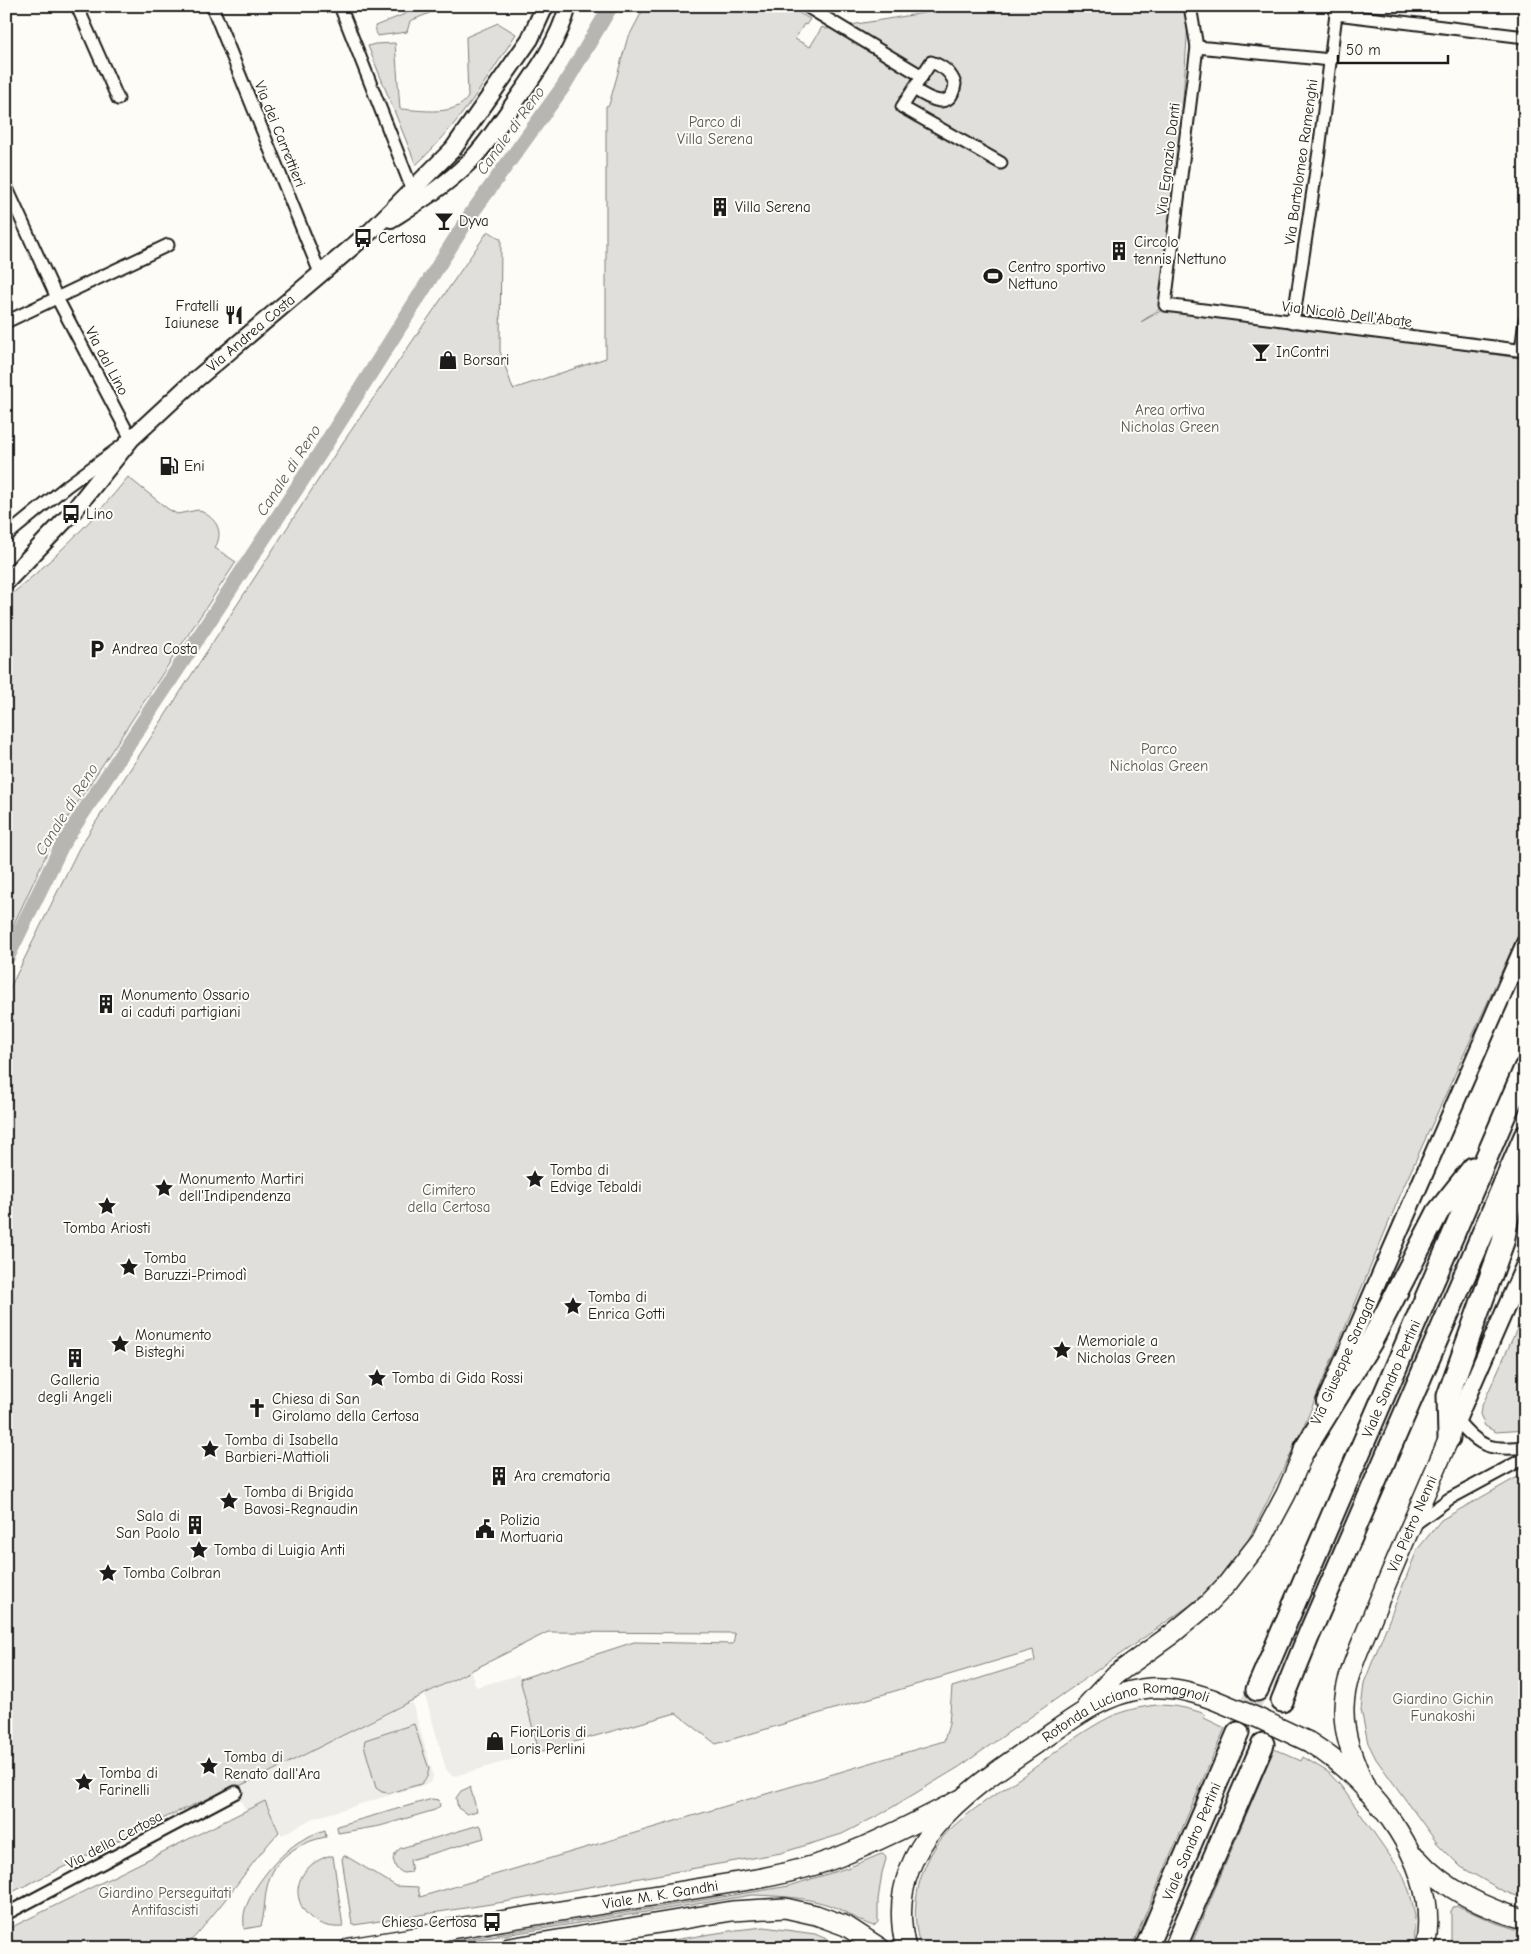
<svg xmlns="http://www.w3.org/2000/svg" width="1531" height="1954" viewBox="0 0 1531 1954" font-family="'Comic Neue',sans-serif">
<rect width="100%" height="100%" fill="#fdfcf7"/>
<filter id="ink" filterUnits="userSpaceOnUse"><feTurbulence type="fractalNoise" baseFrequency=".02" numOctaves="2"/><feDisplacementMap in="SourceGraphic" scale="10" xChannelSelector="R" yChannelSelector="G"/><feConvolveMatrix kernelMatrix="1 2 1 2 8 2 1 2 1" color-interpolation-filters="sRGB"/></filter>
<g filter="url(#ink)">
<g fill="#eeede9">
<path d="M471 1672 476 1687 519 1675 539 1752 455 1776 451 1775 446 1769 425 1695Z"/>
<path d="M412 1702 432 1771 433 1777 430 1783 311 1819 282 1835 265 1801 246 1810 234 1789Z"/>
</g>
<g fill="#e0dfdb" stroke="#7e7e7c">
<path d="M425 6H447L410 21 407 32 377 36 375 26Z"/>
<path d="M645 6H786L810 19 806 25 804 24 795 39 810 47 822 27 826 29 967 6H1189L1176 210 1164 306 1141 322 1164 309 1281 323 1525 359V920L1404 1186 1302 1431 1241 1555 1218 1582 1189 1606 959 1767 881 1814 842 1834 781 1853 504 1902 354 1925 352 1924 342 1859 344 1855 396 1886 418 1887 420 1897 944 1741 949 1724 952 1687 1035 1661 1033 1650 716 1744 676 1713 539 1752 520 1679 634 1642 733 1644 735 1633 548 1632 260 1777 179 1811 6 1895V996L79 848 337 451 488 231 501 239 500 351 513 389 606 358V106L609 105 627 40Z"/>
<path d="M498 23 516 34C487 80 456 128 416 165L368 46 375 44 395 43 400 109C421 110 456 117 468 97L466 37Z"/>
<path d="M128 477 168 509 177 514 198 510C215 517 225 530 215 548L236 562 53 840 6 941V599C51 562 92 522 128 477Z"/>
<path d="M1525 1311V1430L1496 1432 1485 1426 1480 1414 1481 1408Z"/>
<path d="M1521 1475V1528H1525V1899L1503 1891 1461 1867 1437 1843 1376 1759 1368 1743 1361 1710 1364 1683 1417 1550 1441 1520Z"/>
<path d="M1156 1705C1174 1705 1189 1708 1205 1714L1204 1718 1225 1728 1131 1948H921C909 1913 917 1873 938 1843 957 1817 1003 1790 1030 1771 1056 1752 1083 1730 1112 1716 1126 1710 1141 1707 1156 1705Z"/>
<path d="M414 1724 429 1769 427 1777 421 1784 389 1793 382 1792 376 1788 364 1745 365 1740Z"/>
<path d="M1274 1749 1301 1761 1303 1757 1328 1772 1341 1786 1402 1873 1410 1893 1415 1916 1413 1948H1190Z"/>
<path d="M470 1787 477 1811 467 1814 458 1808 456 1798 461 1791Z"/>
<path d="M432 1799 439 1800 440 1806 435 1810 380 1826 338 1833 337 1826Z"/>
<path d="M265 1801 279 1832C254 1859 235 1889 211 1917 202 1928 194 1940 181 1948H6V1930Z"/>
<path d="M479 1825 481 1826 484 1838 410 1860 412 1872 403 1873 396 1868 393 1859 397 1851 401 1848Z"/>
<path d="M325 1830 326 1837C299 1842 273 1858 267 1887 264 1900 265 1913 261 1926L244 1929C244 1922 243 1916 245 1910 252 1887 278 1856 297 1843 306 1837 316 1833 325 1830Z"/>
<path d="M881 1854 885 1855 886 1859 882 1873 878 1900V1922L874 1926C866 1925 843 1910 832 1906 806 1897 779 1896 752 1895L449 1944 448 1942 789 1886 850 1867Z"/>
<path d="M328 1856H333L343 1927C297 1931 277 1874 328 1856Z"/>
<path d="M1458 1906 1493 1922 1525 1932V1948H1451V1912L1453 1907Z"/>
<path d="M764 1927 815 1934 847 1948H623L736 1930Z"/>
</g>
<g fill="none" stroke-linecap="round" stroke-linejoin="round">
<path stroke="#b7b6b2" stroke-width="15" d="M6 960 63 843 318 456 471 214 563 87 611 6"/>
<path stroke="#dbdad6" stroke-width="21" stroke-dasharray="21 11" stroke-linecap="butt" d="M1238 1733 1257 1690"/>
<g stroke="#1c1c1c" stroke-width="15">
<g id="street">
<path d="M77 6 118 99"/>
<path d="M212 6 320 273"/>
<path d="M340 6 412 189"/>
<path d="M806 6 922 76 902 107 1001 163"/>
<path d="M1190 6 1197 47"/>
<path d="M1336 14 1525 37"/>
<path d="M1331 60 1197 47 1165 305 1525 351"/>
<path d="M914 89C929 99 951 112 955 84 951 72 943 66 931 62L922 76"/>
<path d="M6 186 57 298 131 439 67 486 6 536"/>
<path d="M6 322 168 245"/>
<path d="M1293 322 1319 151 1336 14 1335 6"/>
<path d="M1521 351 1525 320"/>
<path d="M1457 1420C1479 1447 1490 1451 1525 1447"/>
<path d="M1415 1524 1449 1499 1525 1458"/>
<path d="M6 1914 236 1792"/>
</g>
</g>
<g stroke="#1c1c1c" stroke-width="20">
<g id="secondary">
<path d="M391 219C418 202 445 186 468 163 484 148 496 129 508 112 531 79 558 45 568 6"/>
<path id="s1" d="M6 582 71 514 131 439 186 388 372 230 453 149 530 39 545 6"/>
<path d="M1325 1402 1525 943"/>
<path d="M1450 1436 1525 1264"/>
</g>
</g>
<g stroke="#1c1c1c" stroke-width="22">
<g id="primary">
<path d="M1088 1704 1115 1675 1172 1634 1207 1605 1227 1584 1262 1539 1286 1494 1305 1449"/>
<path d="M1309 1742C1374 1783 1442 1867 1425 1948"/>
<path id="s2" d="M1367 1791C1355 1763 1343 1738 1344 1707 1345 1677 1360 1648 1371 1620 1396 1559 1423 1499 1449 1438"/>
<path d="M1417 1858C1443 1888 1486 1910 1525 1919"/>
<path id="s3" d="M350 1948 418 1937 451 1929 762 1878C787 1873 812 1867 836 1858 878 1842 918 1821 959 1800"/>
<path d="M509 1948 732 1911 785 1908 816 1915 846 1926 880 1948"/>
<path id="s4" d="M906 1948C880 1847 968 1790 1039 1742 1071 1720 1102 1695 1142 1689 1167 1685 1189 1691 1212 1699"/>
</g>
</g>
<g stroke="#1c1c1c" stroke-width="25">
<g id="highway">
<path d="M1449 1438 1448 1396 1503 1242 1515 1182"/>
<path d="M1305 1449 1371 1342 1438 1212 1473 1168"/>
<path id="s5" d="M1257 1690 1525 1068"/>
<path d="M1282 1701 1308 1637 1525 1136"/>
<path id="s6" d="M1146 1948 1238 1733"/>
<path d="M1175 1948 1263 1744"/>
</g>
</g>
<use href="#street" stroke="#fdfcf7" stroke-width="11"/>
<use href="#secondary" stroke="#fdfcf7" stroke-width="16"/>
<use href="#primary" stroke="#fdfcf7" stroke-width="19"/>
<use href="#highway" stroke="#fdfcf7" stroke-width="21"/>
<g stroke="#1c1c1c" stroke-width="22" stroke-linecap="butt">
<path id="primary-bridge" d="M1212 1699 1258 1718 1309 1742"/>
</g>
<use href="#primary-bridge" stroke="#fdfcf7" stroke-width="19"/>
</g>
</g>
<defs>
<g id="building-bare" transform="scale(1.5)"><path d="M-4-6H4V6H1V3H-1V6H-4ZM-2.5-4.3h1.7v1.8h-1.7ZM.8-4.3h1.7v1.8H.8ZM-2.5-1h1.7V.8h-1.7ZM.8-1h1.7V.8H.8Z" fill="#1c1c1c" stroke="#fdfcf7" stroke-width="2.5" paint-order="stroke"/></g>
<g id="bar-bare" transform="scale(1.5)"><path d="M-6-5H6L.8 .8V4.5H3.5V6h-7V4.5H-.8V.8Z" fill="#1c1c1c" stroke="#fdfcf7" stroke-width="2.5" paint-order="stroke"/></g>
<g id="bus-bare" transform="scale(1.5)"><path d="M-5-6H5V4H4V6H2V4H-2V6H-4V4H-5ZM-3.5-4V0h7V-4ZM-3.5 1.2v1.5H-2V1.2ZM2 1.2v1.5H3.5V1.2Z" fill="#1c1c1c" stroke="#fdfcf7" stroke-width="2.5" paint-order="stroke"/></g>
<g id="stadium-bare" transform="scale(1.5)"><path d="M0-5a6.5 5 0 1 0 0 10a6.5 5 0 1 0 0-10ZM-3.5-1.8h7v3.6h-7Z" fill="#1c1c1c" stroke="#fdfcf7" stroke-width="2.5" paint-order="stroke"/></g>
<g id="restaurant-bare" transform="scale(1.5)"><path d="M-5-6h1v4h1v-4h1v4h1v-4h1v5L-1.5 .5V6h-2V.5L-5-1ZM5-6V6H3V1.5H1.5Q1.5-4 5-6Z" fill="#1c1c1c" stroke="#fdfcf7" stroke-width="2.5" paint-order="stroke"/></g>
<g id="shop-bare" transform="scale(1.5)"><path d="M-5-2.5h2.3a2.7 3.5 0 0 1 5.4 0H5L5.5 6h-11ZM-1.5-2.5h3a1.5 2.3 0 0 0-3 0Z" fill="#1c1c1c" stroke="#fdfcf7" stroke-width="2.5" paint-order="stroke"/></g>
<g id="fuel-bare" transform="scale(1.5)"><path d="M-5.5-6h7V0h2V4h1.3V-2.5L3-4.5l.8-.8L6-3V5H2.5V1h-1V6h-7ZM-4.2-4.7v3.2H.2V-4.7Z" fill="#1c1c1c" stroke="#fdfcf7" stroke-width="2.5" paint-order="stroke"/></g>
<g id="parking-bare" transform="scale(1.5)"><path d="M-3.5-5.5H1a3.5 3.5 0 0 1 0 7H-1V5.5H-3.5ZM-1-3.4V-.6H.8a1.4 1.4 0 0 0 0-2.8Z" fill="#1c1c1c" stroke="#fdfcf7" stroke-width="2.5" paint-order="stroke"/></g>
<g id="sight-bare" transform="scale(1.5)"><path d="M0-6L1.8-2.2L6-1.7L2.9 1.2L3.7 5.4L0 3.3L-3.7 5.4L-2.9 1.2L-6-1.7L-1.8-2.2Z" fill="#1c1c1c" stroke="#fdfcf7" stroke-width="2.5" paint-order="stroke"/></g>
<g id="church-bare" transform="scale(1.5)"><path d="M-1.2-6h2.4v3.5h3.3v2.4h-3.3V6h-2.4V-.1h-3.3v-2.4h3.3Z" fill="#1c1c1c" stroke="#fdfcf7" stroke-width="2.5" paint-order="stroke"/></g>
<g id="civic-bare" transform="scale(1.5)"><path d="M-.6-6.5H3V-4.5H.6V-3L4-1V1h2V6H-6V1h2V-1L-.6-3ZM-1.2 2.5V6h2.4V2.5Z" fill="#1c1c1c" stroke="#fdfcf7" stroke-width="2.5" paint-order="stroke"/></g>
</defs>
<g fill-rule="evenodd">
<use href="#building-bare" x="720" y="207"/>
<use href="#bar-bare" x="444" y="221"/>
<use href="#bus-bare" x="363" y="238"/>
<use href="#building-bare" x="1119" y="251"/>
<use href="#stadium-bare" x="993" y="276"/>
<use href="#restaurant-bare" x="234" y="315"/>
<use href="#bar-bare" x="1261" y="352"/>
<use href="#shop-bare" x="448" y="360"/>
<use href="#fuel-bare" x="169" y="466"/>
<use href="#bus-bare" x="71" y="514"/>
<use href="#parking-bare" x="97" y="649"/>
<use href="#building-bare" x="106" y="1004"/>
<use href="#sight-bare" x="535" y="1179"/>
<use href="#sight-bare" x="164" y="1188"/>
<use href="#sight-bare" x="107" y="1206"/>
<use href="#sight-bare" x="129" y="1267"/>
<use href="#sight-bare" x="573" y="1306"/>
<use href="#sight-bare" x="120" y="1344"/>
<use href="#sight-bare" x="1062" y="1350"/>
<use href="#building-bare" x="75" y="1358"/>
<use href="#sight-bare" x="377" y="1378"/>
<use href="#church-bare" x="257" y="1408"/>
<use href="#sight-bare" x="210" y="1449"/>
<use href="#building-bare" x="499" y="1476"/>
<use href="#sight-bare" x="229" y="1501"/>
<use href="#building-bare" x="195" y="1525"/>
<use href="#civic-bare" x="485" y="1529"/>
<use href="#sight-bare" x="199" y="1550"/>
<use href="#sight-bare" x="108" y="1573"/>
<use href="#shop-bare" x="495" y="1741"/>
<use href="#sight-bare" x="209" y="1766"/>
<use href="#sight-bare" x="84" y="1782"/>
<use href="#bus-bare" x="492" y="1922"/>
</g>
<g text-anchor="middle" stroke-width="4" stroke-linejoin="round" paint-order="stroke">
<g font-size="15" fill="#575655" stroke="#fdfcf7">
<text x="715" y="127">Parco di<tspan x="715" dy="17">Villa Serena</tspan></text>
<text x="1170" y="415">Area ortiva<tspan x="1170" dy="17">Nicholas Green</tspan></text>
<text x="1159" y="754">Parco<tspan x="1159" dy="17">Nicholas Green</tspan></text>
<text x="449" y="1195">Cimitero<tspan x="449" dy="17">della Certosa</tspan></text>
<text x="1443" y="1704">Giardino Gichin<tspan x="1443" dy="17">Funakoshi</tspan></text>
<text x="165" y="1898">Giardino Perseguitati<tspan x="165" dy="17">Antifascisti</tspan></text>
</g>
<g font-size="15" fill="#1c1c1c" stroke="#fdfcf7">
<text transform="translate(280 134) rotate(68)" y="5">Via dei Carrettieri</text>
<text transform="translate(1168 159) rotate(-83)" y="5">Via Egnazio Danti</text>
<text transform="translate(1301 162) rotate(-82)" y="5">Via Bartolomeo Ramenghi</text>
<text transform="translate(1347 314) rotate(7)" y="5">Via Nicolò Dell'Abate</text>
<text dy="5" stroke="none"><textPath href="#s1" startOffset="350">Via Andrea Costa</textPath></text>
<text transform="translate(107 361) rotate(62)" y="5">Via dal Lino</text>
<text transform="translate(1343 1361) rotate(-66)" y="5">Via Giuseppe Saragat</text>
<text dy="5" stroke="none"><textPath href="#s5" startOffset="339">Viale Sandro Pertini</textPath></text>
<text dy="5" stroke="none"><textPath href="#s2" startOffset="284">Via Pietro Nenni</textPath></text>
<text dy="5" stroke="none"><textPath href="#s4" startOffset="360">Rotonda Luciano Romagnoli</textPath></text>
<text transform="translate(114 1840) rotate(-28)" y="5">Via della Certosa</text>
<text dy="5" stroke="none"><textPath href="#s6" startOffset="116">Viale Sandro Pertini</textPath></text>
<text dy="5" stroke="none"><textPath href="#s3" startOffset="315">Viale M. K. Gandhi</textPath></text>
</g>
<g font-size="15" fill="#1c1c1c" stroke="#fdfcf7" text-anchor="start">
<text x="735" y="212">Villa Serena</text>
<text x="459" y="226">Dyva</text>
<text x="378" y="243">Certosa</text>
<text x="1134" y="247">Circolo<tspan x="1134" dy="17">tennis Nettuno</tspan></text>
<text x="1008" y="272">Centro sportivo<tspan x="1008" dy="17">Nettuno</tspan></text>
<text x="219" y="311" text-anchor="end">Fratelli<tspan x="219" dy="17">Iaiunese</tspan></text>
<text x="1276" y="357">InContri</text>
<text x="463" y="365">Borsari</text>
<text x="184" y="471">Eni</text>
<text x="86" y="519">Lino</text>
<text x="112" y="654">Andrea Costa</text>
<text x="121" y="1000">Monumento Ossario<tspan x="121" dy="17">ai caduti partigiani</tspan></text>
<text x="550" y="1175">Tomba di<tspan x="550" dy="17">Edvige Tebaldi</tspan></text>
<text x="179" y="1184">Monumento Martiri<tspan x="179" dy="17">dell'Indipendenza</tspan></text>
<text x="107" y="1233" text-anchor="middle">Tomba Ariosti</text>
<text x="144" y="1263">Tomba<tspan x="144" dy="17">Baruzzi-Primodì</tspan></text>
<text x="588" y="1302">Tomba di<tspan x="588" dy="17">Enrica Gotti</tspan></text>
<text x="135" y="1340">Monumento<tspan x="135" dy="17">Bisteghi</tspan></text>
<text x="1077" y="1346">Memoriale a<tspan x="1077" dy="17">Nicholas Green</tspan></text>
<text x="392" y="1383">Tomba di Gida Rossi</text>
<text x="75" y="1385" text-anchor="middle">Galleria<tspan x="75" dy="17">degli Angeli</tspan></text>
<text x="272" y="1404">Chiesa di San<tspan x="272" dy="17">Girolamo della Certosa</tspan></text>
<text x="225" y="1445">Tomba di Isabella<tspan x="225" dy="17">Barbieri-Mattioli</tspan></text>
<text x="514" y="1481">Ara crematoria</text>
<text x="244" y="1497">Tomba di Brigida<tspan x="244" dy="17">Bavosi-Regnaudin</tspan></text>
<text x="180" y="1521" text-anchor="end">Sala di<tspan x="180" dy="17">San Paolo</tspan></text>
<text x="500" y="1525">Polizia<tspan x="500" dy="17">Mortuaria</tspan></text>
<text x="214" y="1555">Tomba di Luigia Anti</text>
<text x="123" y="1578">Tomba Colbran</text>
<text x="510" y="1737">FioriLoris di<tspan x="510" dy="17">Loris Perlini</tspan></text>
<text x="224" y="1762">Tomba di<tspan x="224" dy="17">Renato dall'Ara</tspan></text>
<text x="99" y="1778">Tomba di<tspan x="99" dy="17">Farinelli</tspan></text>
<text x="477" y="1927" text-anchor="end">Chiesa Certosa</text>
</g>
<g font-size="16" font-style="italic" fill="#5a5a58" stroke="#fdfcf7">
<text transform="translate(510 130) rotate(-54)" y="6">Canale di Reno</text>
<text transform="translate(288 470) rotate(-57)" y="6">Canale di Reno</text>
<text transform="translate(66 809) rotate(-58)" y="6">Canale di Reno</text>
</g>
</g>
<rect width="1531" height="1954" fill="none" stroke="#fdfcf7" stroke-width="25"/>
<rect x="12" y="12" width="1506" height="1929" fill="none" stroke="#1c1c1c" stroke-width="2" filter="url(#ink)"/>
<path d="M1338 55v8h110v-8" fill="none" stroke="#1c1c1c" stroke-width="2.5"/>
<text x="1346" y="55" font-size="15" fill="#1c1c1c" stroke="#fdfcf7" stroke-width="4" paint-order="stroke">50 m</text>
</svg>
